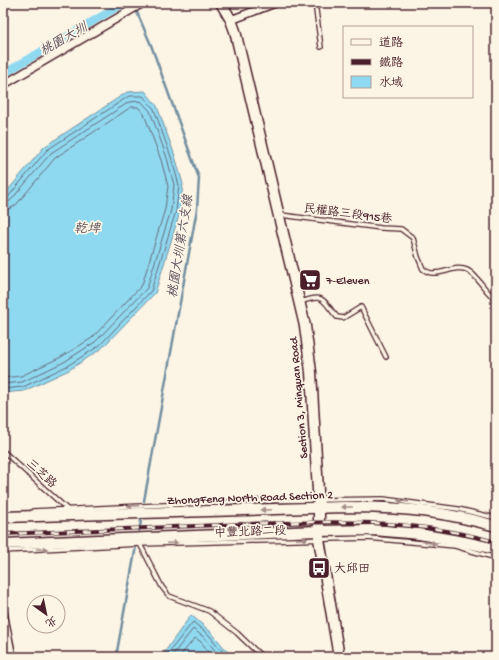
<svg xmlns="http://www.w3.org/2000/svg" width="499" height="660" viewBox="0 0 499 660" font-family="'Gochi Hand','LXGW WenKai TC',sans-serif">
<rect width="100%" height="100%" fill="#fcf5e5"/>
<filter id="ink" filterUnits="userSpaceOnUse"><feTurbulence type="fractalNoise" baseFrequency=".025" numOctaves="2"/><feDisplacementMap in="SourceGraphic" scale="8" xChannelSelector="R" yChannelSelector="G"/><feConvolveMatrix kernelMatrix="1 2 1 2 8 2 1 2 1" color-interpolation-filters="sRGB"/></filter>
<g filter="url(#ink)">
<g fill="#8fd9f0" stroke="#738fa1">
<path d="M145 91 157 106 175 156 183 184 180 212 155 293 101 349 69 370 24 391 3 393V196L44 147 127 92Z"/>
<path d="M191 615 211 632 232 657H161Z"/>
</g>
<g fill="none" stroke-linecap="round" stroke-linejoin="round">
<g stroke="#66697a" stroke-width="1">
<path d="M3 199 8 197 47 150 129 96H143L154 109 171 157 179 185 176 211 151 291 99 346 67 366 23 387 3 389"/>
<path d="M3 204 7 203 11 200 51 153 129 102 141 101 150 111 167 158 174 185 171 210 147 288 95 342 64 362 22 382 3 384"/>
<path d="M3 210 9 209 16 205 55 158 131 107H138L144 114 161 160 168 186 165 209 142 285 92 338 61 357 21 376 3 378"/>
<path d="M165 657 193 622 209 635 227 657"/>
<path d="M171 657 193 629 205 638 220 657"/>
<path d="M179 657 195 638 201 642 213 657"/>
</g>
<g stroke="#738fa1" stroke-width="2.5">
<path d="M133 3 151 45 199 178 197 209 144 501"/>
<path d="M139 531 141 521"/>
<path d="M116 657 136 546"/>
</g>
<path stroke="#8fd9f0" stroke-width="8" d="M3 74 124 3"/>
<g stroke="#4a1f2b" stroke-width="6">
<g id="lane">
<path d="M315 3 321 47"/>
<path d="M281 215 381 228 401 229 413 238 418 257 423 269C426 271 429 273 432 273 444 274 456 265 467 270 479 276 484 292 496 299"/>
<path d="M301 302C325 293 322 300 337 317L343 318 361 307 386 357"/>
<path d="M3 451 67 509"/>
<path d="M33 511 250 501 383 499 458 509 496 518"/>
<path d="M140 544 162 587 169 596 209 611 237 633 262 657"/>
<path d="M3 551 140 544 368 538 455 546 496 558"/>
</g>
</g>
<g stroke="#4a1f2b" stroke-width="10">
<g id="street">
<path d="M231 20 275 3"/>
<path d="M3 85 143 3"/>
<path d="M3 612 12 657"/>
</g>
</g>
<g stroke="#4a1f2b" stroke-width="13">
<g id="secondary">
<path d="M221 3 231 20 235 31 305 326 311 372 319 508V539L339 657"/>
<path d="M3 517 345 507C373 507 401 508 429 512 452 515 474 520 496 526"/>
<path d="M3 544 318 531 374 530 419 534 464 542 496 549"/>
</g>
</g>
<use href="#lane" stroke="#fcf5e5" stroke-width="3.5"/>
<use href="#street" stroke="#fcf5e5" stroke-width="7"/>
<use href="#secondary" stroke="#fcf5e5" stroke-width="10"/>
<g stroke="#4a1f2b" stroke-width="4">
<path id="rail" d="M3 534C83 531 164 527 244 524 330 521 412 518 496 542"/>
</g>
<use href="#rail" stroke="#fcf5e5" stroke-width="2.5" stroke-dasharray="8" stroke-linecap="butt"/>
</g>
<defs><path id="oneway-solid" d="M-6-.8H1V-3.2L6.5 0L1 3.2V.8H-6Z"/></defs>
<g fill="#a38a88">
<use href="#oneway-solid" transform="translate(403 501) rotate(-174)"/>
<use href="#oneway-solid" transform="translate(133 506) rotate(177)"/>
<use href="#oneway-solid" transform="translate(347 507) rotate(180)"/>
<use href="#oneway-solid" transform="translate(266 510) rotate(178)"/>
<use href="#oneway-solid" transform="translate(302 539) rotate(-2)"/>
<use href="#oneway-solid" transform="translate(172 543) rotate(-2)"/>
<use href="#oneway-solid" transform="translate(431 543) rotate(7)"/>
<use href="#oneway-solid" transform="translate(42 549) rotate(-3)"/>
</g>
</g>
<defs>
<g id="supermarket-square" transform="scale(1.15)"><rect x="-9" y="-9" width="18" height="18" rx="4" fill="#4a1f2b" stroke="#fcf5e5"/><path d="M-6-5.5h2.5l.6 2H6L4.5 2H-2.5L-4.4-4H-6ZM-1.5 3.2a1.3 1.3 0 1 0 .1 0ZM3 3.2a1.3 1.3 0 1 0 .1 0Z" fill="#fff"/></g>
<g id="bus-square" transform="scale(1.15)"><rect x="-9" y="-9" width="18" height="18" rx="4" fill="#4a1f2b" stroke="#fcf5e5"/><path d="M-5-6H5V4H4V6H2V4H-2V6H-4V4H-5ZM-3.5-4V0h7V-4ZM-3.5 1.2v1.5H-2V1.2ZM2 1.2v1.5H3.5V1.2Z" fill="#fff"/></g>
</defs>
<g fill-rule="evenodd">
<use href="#supermarket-square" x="310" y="280"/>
<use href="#bus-square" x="319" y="568"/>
</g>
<g text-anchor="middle" stroke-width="3.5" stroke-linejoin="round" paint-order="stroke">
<g font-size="12" fill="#4a1f2b" stroke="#fcf5e5">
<text transform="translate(348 213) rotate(7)" y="4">民權路三段915巷</text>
<text transform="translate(298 398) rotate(-95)" y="4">Section 3, Minquan Road</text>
<text transform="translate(42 473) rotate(43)" y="4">三芝路</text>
<text transform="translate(250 497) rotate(-2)" y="4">ZhongFeng North Road Section 2</text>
<text transform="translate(250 531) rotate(-2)" y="4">中豐北路二段</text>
</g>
<g font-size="12" fill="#4a1f2b" stroke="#fcf5e5" text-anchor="start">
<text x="326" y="284">7-Eleven</text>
<text x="334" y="572">大邱田</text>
</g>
<g font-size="13" font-style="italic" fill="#5b4e5c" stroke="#fcf5e5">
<text transform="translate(63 38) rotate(-30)" y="5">桃園大圳</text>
<text x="87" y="232">乾埤</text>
<text transform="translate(179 246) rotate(-81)" y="5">桃園大圳第六支線</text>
</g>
</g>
<rect width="499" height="660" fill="none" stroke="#fcf5e5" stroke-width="16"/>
<rect x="8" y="8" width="483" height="644" fill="none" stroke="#4a1f2b" stroke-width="1.5" filter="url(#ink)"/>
<rect x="343" y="26" width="130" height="72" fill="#fcf5e5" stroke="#b59f9b"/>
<rect x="351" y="39" width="20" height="6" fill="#fcf5e5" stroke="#b59f9b"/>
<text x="379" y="46" font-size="12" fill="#4a1f2b">道路</text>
<rect x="351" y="59" width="20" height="6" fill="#4a1f2b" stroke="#b59f9b"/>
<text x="379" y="66" font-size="12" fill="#4a1f2b">鐵路</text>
<rect x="351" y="76" width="20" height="12" fill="#8fd9f0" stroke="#b59f9b"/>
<text x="379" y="86" font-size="12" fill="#4a1f2b">水域</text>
<g transform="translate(46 614) rotate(147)"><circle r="19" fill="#fcf5e5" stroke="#b59f9b"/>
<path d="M0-3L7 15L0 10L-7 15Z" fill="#4a1f2b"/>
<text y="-6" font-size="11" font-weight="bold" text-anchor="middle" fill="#4a1f2b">北</text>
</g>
</svg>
